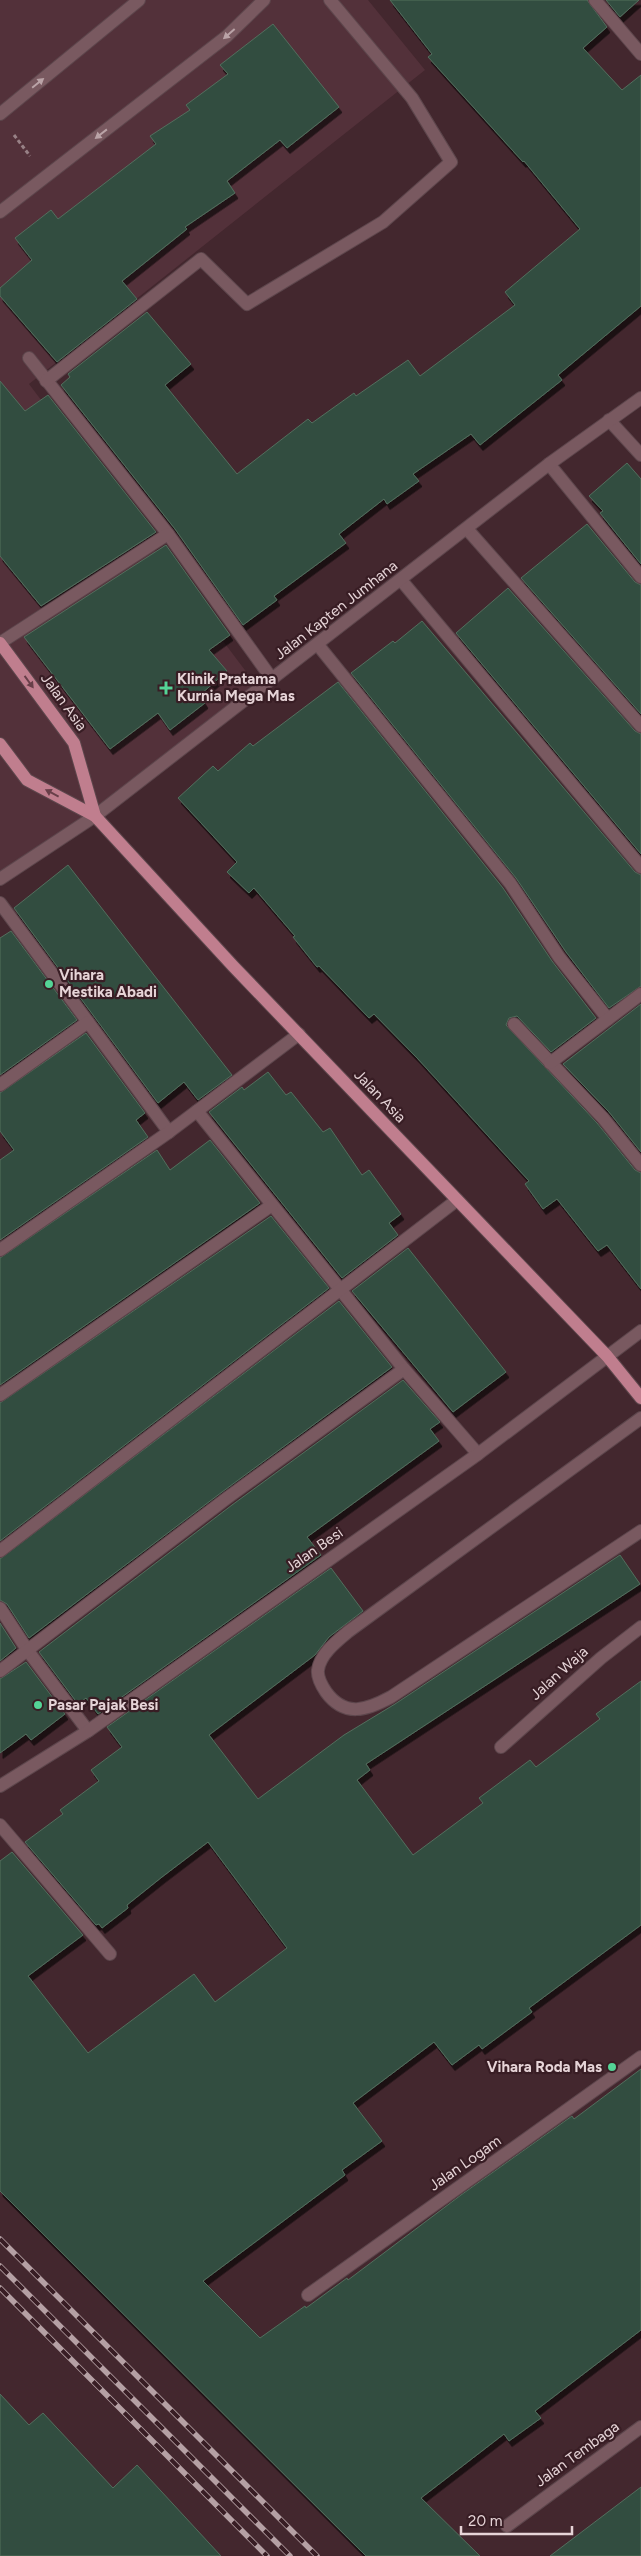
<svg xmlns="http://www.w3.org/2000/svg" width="641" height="2556" viewBox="0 0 641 2556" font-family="Figtree,sans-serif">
<defs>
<filter id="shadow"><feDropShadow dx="3" dy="5.5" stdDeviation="0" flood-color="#0009"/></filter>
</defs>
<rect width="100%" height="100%" fill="#43272e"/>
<path fill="#53313a" d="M0 0H368L425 70 29 384 263 694 0 885Z"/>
<g fill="#334e3f" stroke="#526e5e" filter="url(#shadow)">
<path d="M390 0H587L607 27 583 48 622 90 641 75V306L558 375 562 380 480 445 471 434 413 474 419 481 387 504 384 499 339 534 346 543 274 596 277 600 243 625 175 529 61 385 70 377 68 374 147 312 191 364 165 385 237 474 308 419 312 423 354 393 356 396 408 360 420 376 515 305 505 292 580 229 524 161 523 162 428 57 432 54Z"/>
<path d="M606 0H639L620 17Z"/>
<path d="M273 24 339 107 287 148 280 140 227 181 235 193 185 227 187 229 122 281 137 299 57 362 0 296V288L32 260 15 238 51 210 58 219 156 144 150 136 190 110 186 105 228 74 220 65Z"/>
<path d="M0 381 25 411 48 395 156 532 41 606 0 556Z"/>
<path d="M627 463 641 479V564L600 513 603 511 589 496Z"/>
<path d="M587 524 635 582 641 585V714L521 578Z"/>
<path d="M166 545 230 635 209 650 227 671 200 695 205 703 170 730 158 713 110 749 24 637Z"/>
<path d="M508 588 635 731 641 734V854L456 633Z"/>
<path d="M422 621 635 872 641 875V986L609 1008 566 952 516 878 351 673 393 641 395 643Z"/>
<path d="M338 682 503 888 552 961 596 1018 551 1052 517 1016 509 1018 506 1025 597 1123 635 1170 641 1173V1289L607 1245 598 1251 557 1199 543 1209 525 1184 529 1181 418 1059 374 1014 369 1018 319 966 317 967 293 937 295 936 254 888 249 893 227 872 237 862 178 798 213 766 218 771 250 743 253 746Z"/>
<path d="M68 865 232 1075 198 1100 184 1082 158 1103 14 908Z"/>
<path d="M11 931 77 1020 0 1075V938Z"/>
<path d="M641 1004V1152L609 1112 563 1064Z"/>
<path d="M86 1033 145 1113 136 1120 148 1137 0 1240V1160L14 1150 0 1131V1093Z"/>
<path d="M268 1072 286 1095 291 1092 323 1132 330 1128 362 1175 369 1170 401 1214 389 1223 398 1235 342 1278 209 1112 242 1087 244 1090Z"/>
<path d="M210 1140 260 1203 0 1385V1258L157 1150 170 1170Z"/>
<path d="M271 1216 329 1288 0 1541V1403Z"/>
<path d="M408 1248 506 1372 453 1412 352 1291Z"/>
<path d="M339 1301 392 1367 222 1492 29 1638 7 1604 0 1600V1559Z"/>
<path d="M403 1380 440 1422 430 1429 439 1441 307 1537 321 1555 98 1714 86 1698 78 1704 39 1652 232 1505Z"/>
<path d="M620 1555 640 1584 366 1764 370 1770 357 1780 413 1855 483 1803 479 1798 530 1760 536 1767 600 1719 596 1714 641 1681V1925L529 2008 532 2012 482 2049 479 2045 452 2065 434 2042 353 2103 382 2141 342 2170 345 2175 203 2281 260 2338 305 2306 306 2308 347 2278 348 2280 461 2195 572 2116 574 2119 641 2069V2330L535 2411 541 2418 509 2441 504 2434 421 2498 480 2556H366L0 2191V1861L12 1852 83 1935 28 1976 88 2053 194 1974 215 2002 287 1948 208 1842 162 1877 127 1905 128 1908 102 1928 99 1924 96 1925 25 1842 63 1814 60 1810 99 1781 91 1770 122 1747 107 1727 331 1568 363 1611 329 1637 315 1655 209 1735 258 1799 344 1735 395 1704Z"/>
<path d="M0 1623 16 1648 0 1661Z"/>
<path d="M26 1662 65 1714 31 1740 26 1734 0 1753V1679Z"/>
<path d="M0 2394 29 2425 43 2413 113 2488 137 2465 221 2556H0Z"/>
<path d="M641 2487V2556H550Z"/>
</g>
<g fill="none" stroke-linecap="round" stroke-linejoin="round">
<g stroke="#5d464c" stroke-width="14">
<g id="minor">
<path d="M595 0 641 54"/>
<path d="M0 114 139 0"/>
<path d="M0 212 227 36 264 0"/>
<path d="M29 358 168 534 272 679"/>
<path d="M46 381 201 259 247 304 383 222 451 162 412 98 330 0"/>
<path d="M609 420 641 455"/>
<path d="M549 464 641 577"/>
<path d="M467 529 641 726"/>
<path d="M401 580 641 867"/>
<path d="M0 643 168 534"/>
<path d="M318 645 510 883 559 957 608 1019"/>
<path d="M0 879 95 816 549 464 641 398"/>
<path d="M0 903 88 1022"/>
<path d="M514 1024 603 1118 641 1165"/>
<path d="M550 1063 641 994"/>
<path d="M0 1085 88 1022 169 1132"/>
<path d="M197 1111 404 1369"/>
<path d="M0 1250 169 1132 299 1034"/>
<path d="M0 1395 272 1205"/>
<path d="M641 1418 349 1631C337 1641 320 1654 318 1670 317 1677 322 1686 326 1692 345 1718 367 1710 391 1697L641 1531"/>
<path d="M0 1551 457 1200"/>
<path d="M0 1608 28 1651 88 1731"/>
<path d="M0 1671 227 1498 404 1369 478 1454"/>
<path d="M501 1747 601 1658 641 1627"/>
<path d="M0 1786 88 1731 478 1454 641 1331"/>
<path d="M0 1825 110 1954"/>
<path d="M308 2295 641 2057"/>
<path d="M507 2526 641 2427"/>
</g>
</g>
<g stroke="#5d464c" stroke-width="14">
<g id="major">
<path d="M0 643 74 743 95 816"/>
<path d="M0 744 27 780 95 816 233 966 607 1356 641 1398"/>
</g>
</g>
<path stroke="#988186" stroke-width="3" stroke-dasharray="4 2.5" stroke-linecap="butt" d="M14 135 30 156"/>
<use href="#minor" stroke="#795960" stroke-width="12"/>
<use href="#major" stroke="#c07e8e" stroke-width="12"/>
<g stroke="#b5a0a4" stroke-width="5.5">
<g id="rail">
<path d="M0 2239 317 2556"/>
<path d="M0 2266 290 2556"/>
<path d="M0 2288 267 2556"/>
</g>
</g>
<use href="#rail" stroke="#381d24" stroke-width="4" stroke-dasharray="11" stroke-linecap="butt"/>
</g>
<defs><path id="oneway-solid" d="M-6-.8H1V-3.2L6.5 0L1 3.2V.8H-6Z" transform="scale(1.25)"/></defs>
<g fill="#baa3a7">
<use href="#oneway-solid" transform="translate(229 34) rotate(139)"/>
<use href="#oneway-solid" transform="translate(38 83) rotate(-39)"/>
<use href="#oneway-solid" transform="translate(101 134) rotate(142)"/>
</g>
<g fill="#683f49">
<use href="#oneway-solid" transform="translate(29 682) rotate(54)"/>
<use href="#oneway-solid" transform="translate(52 793) rotate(-152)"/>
</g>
<g fill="#54d396" stroke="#381d24" stroke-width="2">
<path d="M163.5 680.5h5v5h5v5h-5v5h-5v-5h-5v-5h5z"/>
<circle cx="49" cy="984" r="5"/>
<circle cx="38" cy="1705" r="5"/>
<circle cx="612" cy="2067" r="5"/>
</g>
<g text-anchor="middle" stroke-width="4.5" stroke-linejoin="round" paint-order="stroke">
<g font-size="15" fill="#e6d4d7" stroke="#381d24">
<text transform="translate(336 610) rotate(-38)" y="5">Jalan Kapten Jumhana</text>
<text transform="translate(64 702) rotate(54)" y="5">Jalan Asia</text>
<text transform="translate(380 1096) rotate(46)" y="5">Jalan Asia</text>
<text transform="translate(314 1550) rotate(-35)" y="5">Jalan Besi</text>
<text transform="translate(559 1673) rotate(-42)" y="5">Jalan Waja</text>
<text transform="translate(465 2163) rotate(-35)" y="5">Jalan Logam</text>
<text transform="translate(577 2454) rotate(-36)" y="5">Jalan Tembaga</text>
</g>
<g font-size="15" font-weight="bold" fill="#e6d4d7" stroke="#381d24" text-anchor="start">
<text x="177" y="684">Klinik Pratama<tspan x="177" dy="17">Kurnia Mega Mas</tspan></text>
<text x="59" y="980">Vihara<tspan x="59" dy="17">Mestika Abadi</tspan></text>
<text x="48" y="1710">Pasar Pajak Besi</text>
<text x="602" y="2072" text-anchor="end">Vihara Roda Mas</text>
</g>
</g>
<path d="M461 2526v8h111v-8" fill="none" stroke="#e6d4d7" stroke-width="2.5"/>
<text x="468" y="2526" font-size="15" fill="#e6d4d7" stroke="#381d24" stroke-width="4" paint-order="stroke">20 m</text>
</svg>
